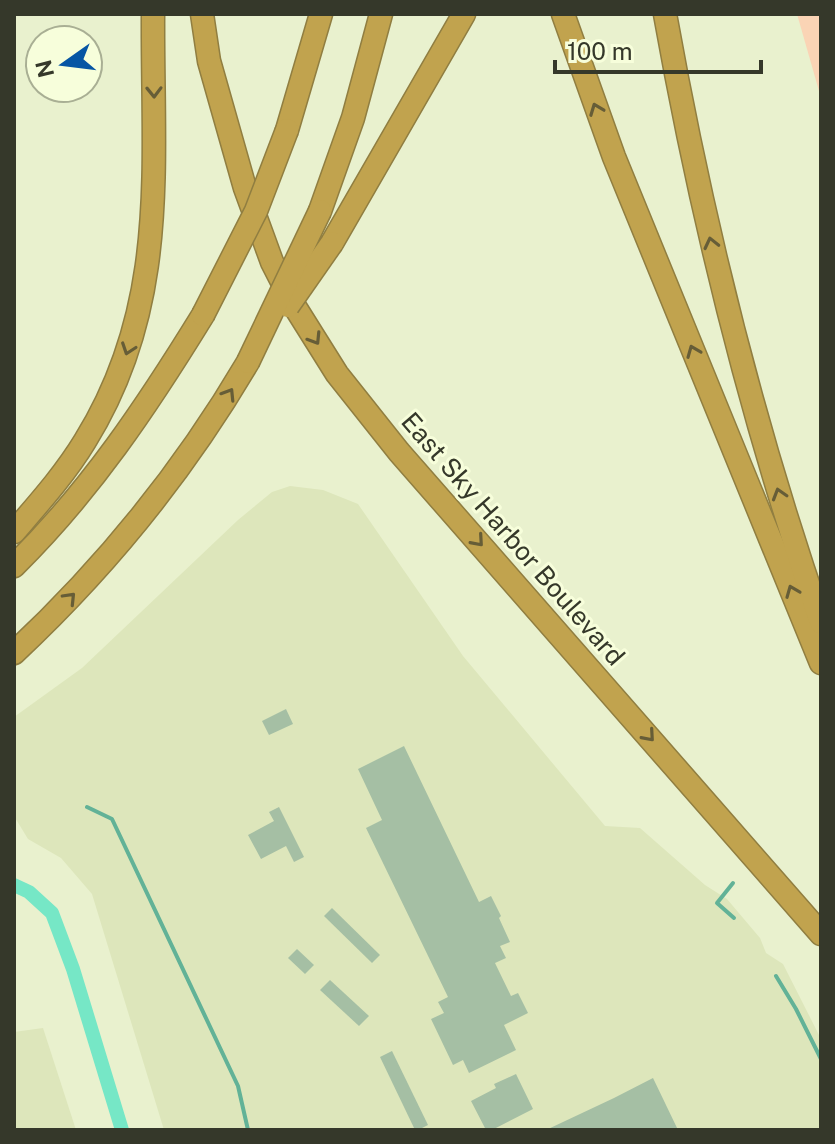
<svg xmlns="http://www.w3.org/2000/svg" width="835" height="1144" viewBox="0 0 835 1144" font-family="'Public Sans',sans-serif">
<rect width="100%" height="100%" fill="#e9f1ce"/>
<g fill="#dde6bb">
<path d="M290 486 323 490 358 504 463 656 605 826 640 828 705 885 727 899 760 938 766 953 783 964 821 1039V1130H164L92 894 61 858 28 839 14 816V717L82 668 238 520 272 492Z"/>
<path d="M43 1028 76 1130H14V1032Z"/>
</g>
<path fill="#fad4b5" d="M797 14H821V98Z"/>
<g fill="none" stroke-linecap="round" stroke-linejoin="round">
<g stroke="#62b297" stroke-width="4">
<path d="M87 807 112 819 238 1086 248 1130"/>
<path d="M733 883 717 903 734 918"/>
<path d="M776 976 796 1009 821 1059"/>
</g>
<path stroke="#76e7c6" stroke-width="14" d="M14 885 29 892 52 913 73 969 122 1130"/>
</g>
<g fill="#a5bfa4">
<path d="M286 709 293 724 269 735 262 721Z"/>
<path d="M404 746 479 902 491 896 501 916 499 918 510 942 500 946 506 958 495 963 511 996 518 993 528 1013 504 1025 516 1050 469 1073 463 1060 453 1065 431 1019 444 1013 438 1002 448 997 366 828 382 820 358 769Z"/>
<path d="M279 807 304 857 294 862 286 846 261 859 248 835 274 821 269 812Z"/>
<path d="M332 908 380 955 372 963 324 916Z"/>
<path d="M297 949 314 965 305 974 288 958Z"/>
<path d="M330 980 369 1016 359 1026 320 990Z"/>
<path d="M392 1051 428 1125 418 1130H415L380 1057Z"/>
<path d="M516 1074 533 1109 492 1130H486L471 1101 496 1088 494 1084Z"/>
<path d="M653 1078 678 1130H546L614 1098Z"/>
</g>
<g fill="none" stroke-linecap="round" stroke-linejoin="round">
<g stroke="#907e41" stroke-width="25">
<g id="motorway">
<path d="M202 14 209 61 245 188 272 262 295 307 337 374 399 452 821 934"/>
<path d="M563 14 614 157 821 663"/>
<path d="M665 14C702 221 752 423 821 622"/>
<path d="M287 130 321 14"/>
<path d="M320 211 353 118 381 14"/>
<path d="M332 243 464 14"/>
<path d="M14 532C39 503 65 474 85 441 170 304 152 166 153 14"/>
<path d="M14 566C91 490 147 406 203 315"/>
<path d="M14 653C106 567 184 471 248 362"/>
</g>
</g>
<use href="#motorway" stroke="#c1a34e" stroke-width="22"/>
<g stroke="#907e41" stroke-width="25" stroke-linecap="butt">
<g id="motorway-bridge">
<path d="M288 306 332 243"/>
<path d="M203 315 256 211 287 130"/>
<path d="M248 362 320 211"/>
</g>
</g>
<use href="#motorway-bridge" stroke="#c1a34e" stroke-width="22"/>
</g>
<defs><path id="oneway-chevron" d="M-2-3.5L2.5 0L-2 3.5" fill="none" stroke-width="1.6" stroke-linecap="round" stroke-linejoin="round" transform="scale(2)"/></defs>
<g stroke="#665d37">
<use href="#oneway-chevron" transform="translate(154 92) rotate(89)"/>
<use href="#oneway-chevron" transform="translate(596 109) rotate(-111)"/>
<use href="#oneway-chevron" transform="translate(711 243) rotate(-103)"/>
<use href="#oneway-chevron" transform="translate(315 339) rotate(58)"/>
<use href="#oneway-chevron" transform="translate(128 349) rotate(109)"/>
<use href="#oneway-chevron" transform="translate(693 351) rotate(-112)"/>
<use href="#oneway-chevron" transform="translate(229 394) rotate(-58)"/>
<use href="#oneway-chevron" transform="translate(779 494) rotate(-107)"/>
<use href="#oneway-chevron" transform="translate(478 541) rotate(49)"/>
<use href="#oneway-chevron" transform="translate(792 591) rotate(-112)"/>
<use href="#oneway-chevron" transform="translate(70 598) rotate(-46)"/>
<use href="#oneway-chevron" transform="translate(649 736) rotate(49)"/>
</g>
<g text-anchor="middle" stroke-width="6" stroke-linejoin="round" paint-order="stroke">
<g font-size="26" fill="#35382a" stroke="#f7fedb">
<text transform="translate(513 539) rotate(49)" y="9">East Sky Harbor Boulevard</text>
</g>
</g>
<rect width="835" height="1144" fill="none" stroke="#35382a" stroke-width="32"/>
<g transform="translate(64 64) rotate(256)"><circle r="38" fill="#f7fedb" stroke="#a9af94" stroke-width="2"/>
<path d="M0-6L14 30L0 20L-14 30Z" fill="#0655a4"/>
<text y="-12" font-size="22" font-weight="bold" text-anchor="middle" fill="#35382a">N</text>
</g>
<path d="M555 60v12h206v-12" fill="none" stroke="#35382a" stroke-width="4"/>
<text x="567" y="60" font-size="24" fill="#35382a" stroke="#f7fedb" stroke-width="6" paint-order="stroke">100 m</text>
</svg>
